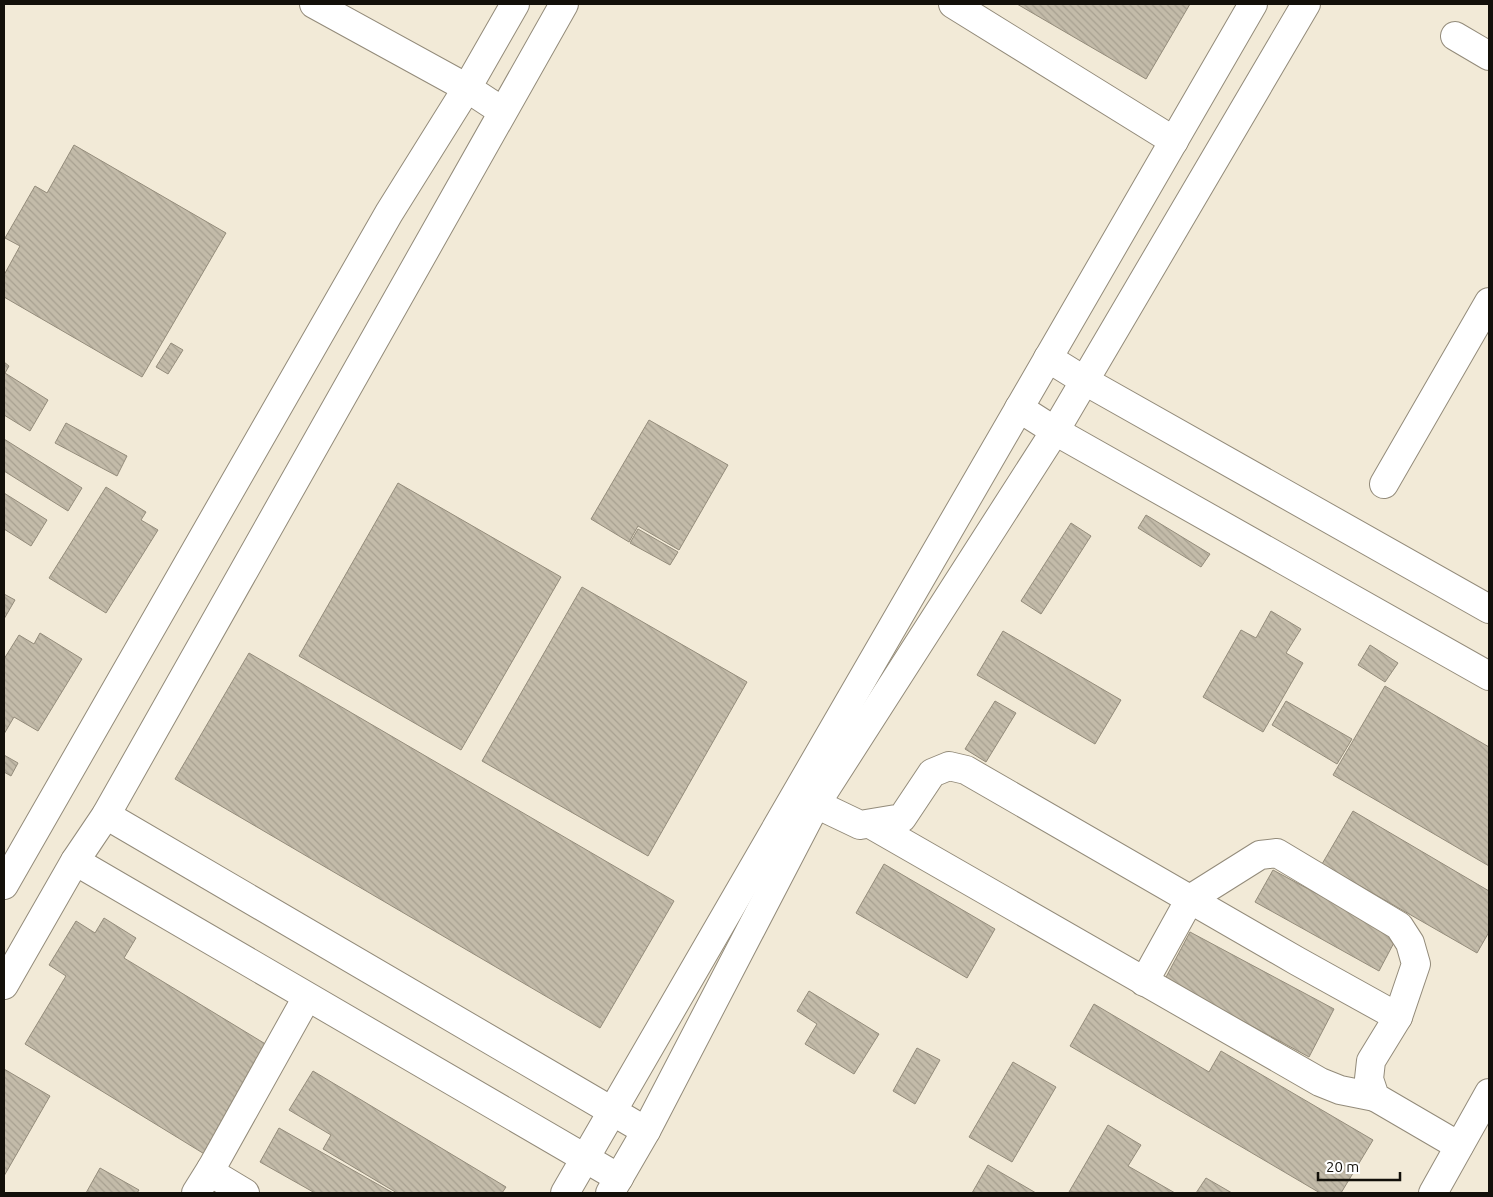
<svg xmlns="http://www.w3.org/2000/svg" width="1493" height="1197" viewBox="0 0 1493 1197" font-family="Ubuntu,sans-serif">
<defs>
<pattern id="building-back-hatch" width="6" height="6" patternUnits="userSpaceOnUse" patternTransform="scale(1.25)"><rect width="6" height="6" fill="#c3bba9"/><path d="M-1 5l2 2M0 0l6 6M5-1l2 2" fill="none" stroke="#a7a090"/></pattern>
</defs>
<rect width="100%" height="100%" fill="#f2ead7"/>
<g fill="url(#building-back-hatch)" stroke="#948c7b">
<path d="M1017 4H1190L1146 79Z"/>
<path d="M74 145 226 233 142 377 4 297V275L20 246 5 238 35 186 47 193Z"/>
<path d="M171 343 183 350 168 374 156 367Z"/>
<path d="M4 362 9 366 5 373 48 400 30 431 4 415Z"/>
<path d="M649 420 728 465 679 550 638 526 629 542 591 519Z"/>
<path d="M66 423 127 456 117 476 55 443Z"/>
<path d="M4 439 82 488 68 511 4 471Z"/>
<path d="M398 483 561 577 461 750 299 656Z"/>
<path d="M106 487 146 512 141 520 158 530 106 613 49 578Z"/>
<path d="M4 493 47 520 31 546 4 529Z"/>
<path d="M1146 515 1210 554 1201 567 1138 528Z"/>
<path d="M1071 523 1091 536 1041 614 1021 601Z"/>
<path d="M638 529 678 552 670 565 630 543Z"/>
<path d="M582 587 747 682 648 856 482 761Z"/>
<path d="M4 594 15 600 4 619Z"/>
<path d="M1271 611 1301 629 1286 653 1303 663 1263 732 1203 697 1241 630 1256 638Z"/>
<path d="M1003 631 1121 700 1095 744 977 675Z"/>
<path d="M40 633 82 659 38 731 14 717 4 734V659L19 635 34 644Z"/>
<path d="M1370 645 1398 663 1385 682 1358 665Z"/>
<path d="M249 653 674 901 600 1028 175 779Z"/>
<path d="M1385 686 1489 747V866L1333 775Z"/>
<path d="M995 701 1016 713 986 762 965 749Z"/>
<path d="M1286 701 1352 739 1337 764 1272 725Z"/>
<path d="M4 755 18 763 11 776 4 772Z"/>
<path d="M1353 811 1489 891V932L1477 953 1322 864Z"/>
<path d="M884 864 995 929 967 978 856 913Z"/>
<path d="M1273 870 1397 937 1379 971 1255 902Z"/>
<path d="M104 918 136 938 124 958 272 1048 206 1155 25 1044 66 976 49 965 76 921 95 933Z"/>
<path d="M1190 932 1334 1009 1309 1057 1165 979Z"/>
<path d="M809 991 879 1034 854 1074 805 1044 817 1024 797 1011Z"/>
<path d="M1094 1004 1209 1072 1221 1051 1373 1140 1341 1193H1320L1070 1046Z"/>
<path d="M917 1048 940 1060 915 1104 893 1091Z"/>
<path d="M1013 1062 1056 1087 1012 1162 969 1137Z"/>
<path d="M4 1069 50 1096 4 1176Z"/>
<path d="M313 1071 506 1187 502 1193H397L323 1149 331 1135 289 1110Z"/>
<path d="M1108 1125 1141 1145 1128 1166 1175 1193 1069 1192Z"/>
<path d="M279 1128 393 1193H315L260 1162Z"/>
<path d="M988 1165 1036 1193H972Z"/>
<path d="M100 1168 139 1190 137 1193H86Z"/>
<path d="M1206 1178 1232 1193H1196Z"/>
</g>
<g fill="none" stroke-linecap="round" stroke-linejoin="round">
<g stroke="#938b7a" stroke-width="30">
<g id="minor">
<path d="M314 4 467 88 502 111"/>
<path d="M953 4 1174 141"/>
<path d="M1455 36 1489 56"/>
<path d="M1048 358 1085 381 1489 609"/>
<path d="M1019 408 1055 431 1489 676"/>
<path d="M1384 484 1489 302"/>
<path d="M816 804 860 825 902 818 932 773 949 766 966 770 1297 961 1398 1017"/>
<path d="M106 815 646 1131"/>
<path d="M872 825 1320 1082 1340 1090 1375 1097"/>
<path d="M75 861 619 1178"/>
<path d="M4 885 389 213 467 88 515 4"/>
<path d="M1144 982 1190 899 1260 855 1277 853 1399 926 1410 943 1416 964 1398 1017 1371 1061 1369 1079 1375 1097 1459 1146"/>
<path d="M4 985 75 861 106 815 564 4"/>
<path d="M196 1193 211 1169"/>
<path d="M245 1193 220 1178 211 1169 307 997"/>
<path d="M565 1193 1253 4"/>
<path d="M610 1193 646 1131 816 804 1055 431 1306 4"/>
</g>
</g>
<g stroke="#938b7a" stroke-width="30">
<path id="major" d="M1433 1193 1489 1093"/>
</g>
<use href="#minor" stroke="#fff" stroke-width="28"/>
<use href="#major" stroke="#fff" stroke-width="28"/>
</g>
<rect width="1493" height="1197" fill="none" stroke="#13100a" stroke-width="10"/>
<path d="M1318 1172v8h82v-8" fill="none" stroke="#13100a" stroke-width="2.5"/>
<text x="1326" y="1172" font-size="15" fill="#13100a" stroke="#ffffff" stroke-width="4" paint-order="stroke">20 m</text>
</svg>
